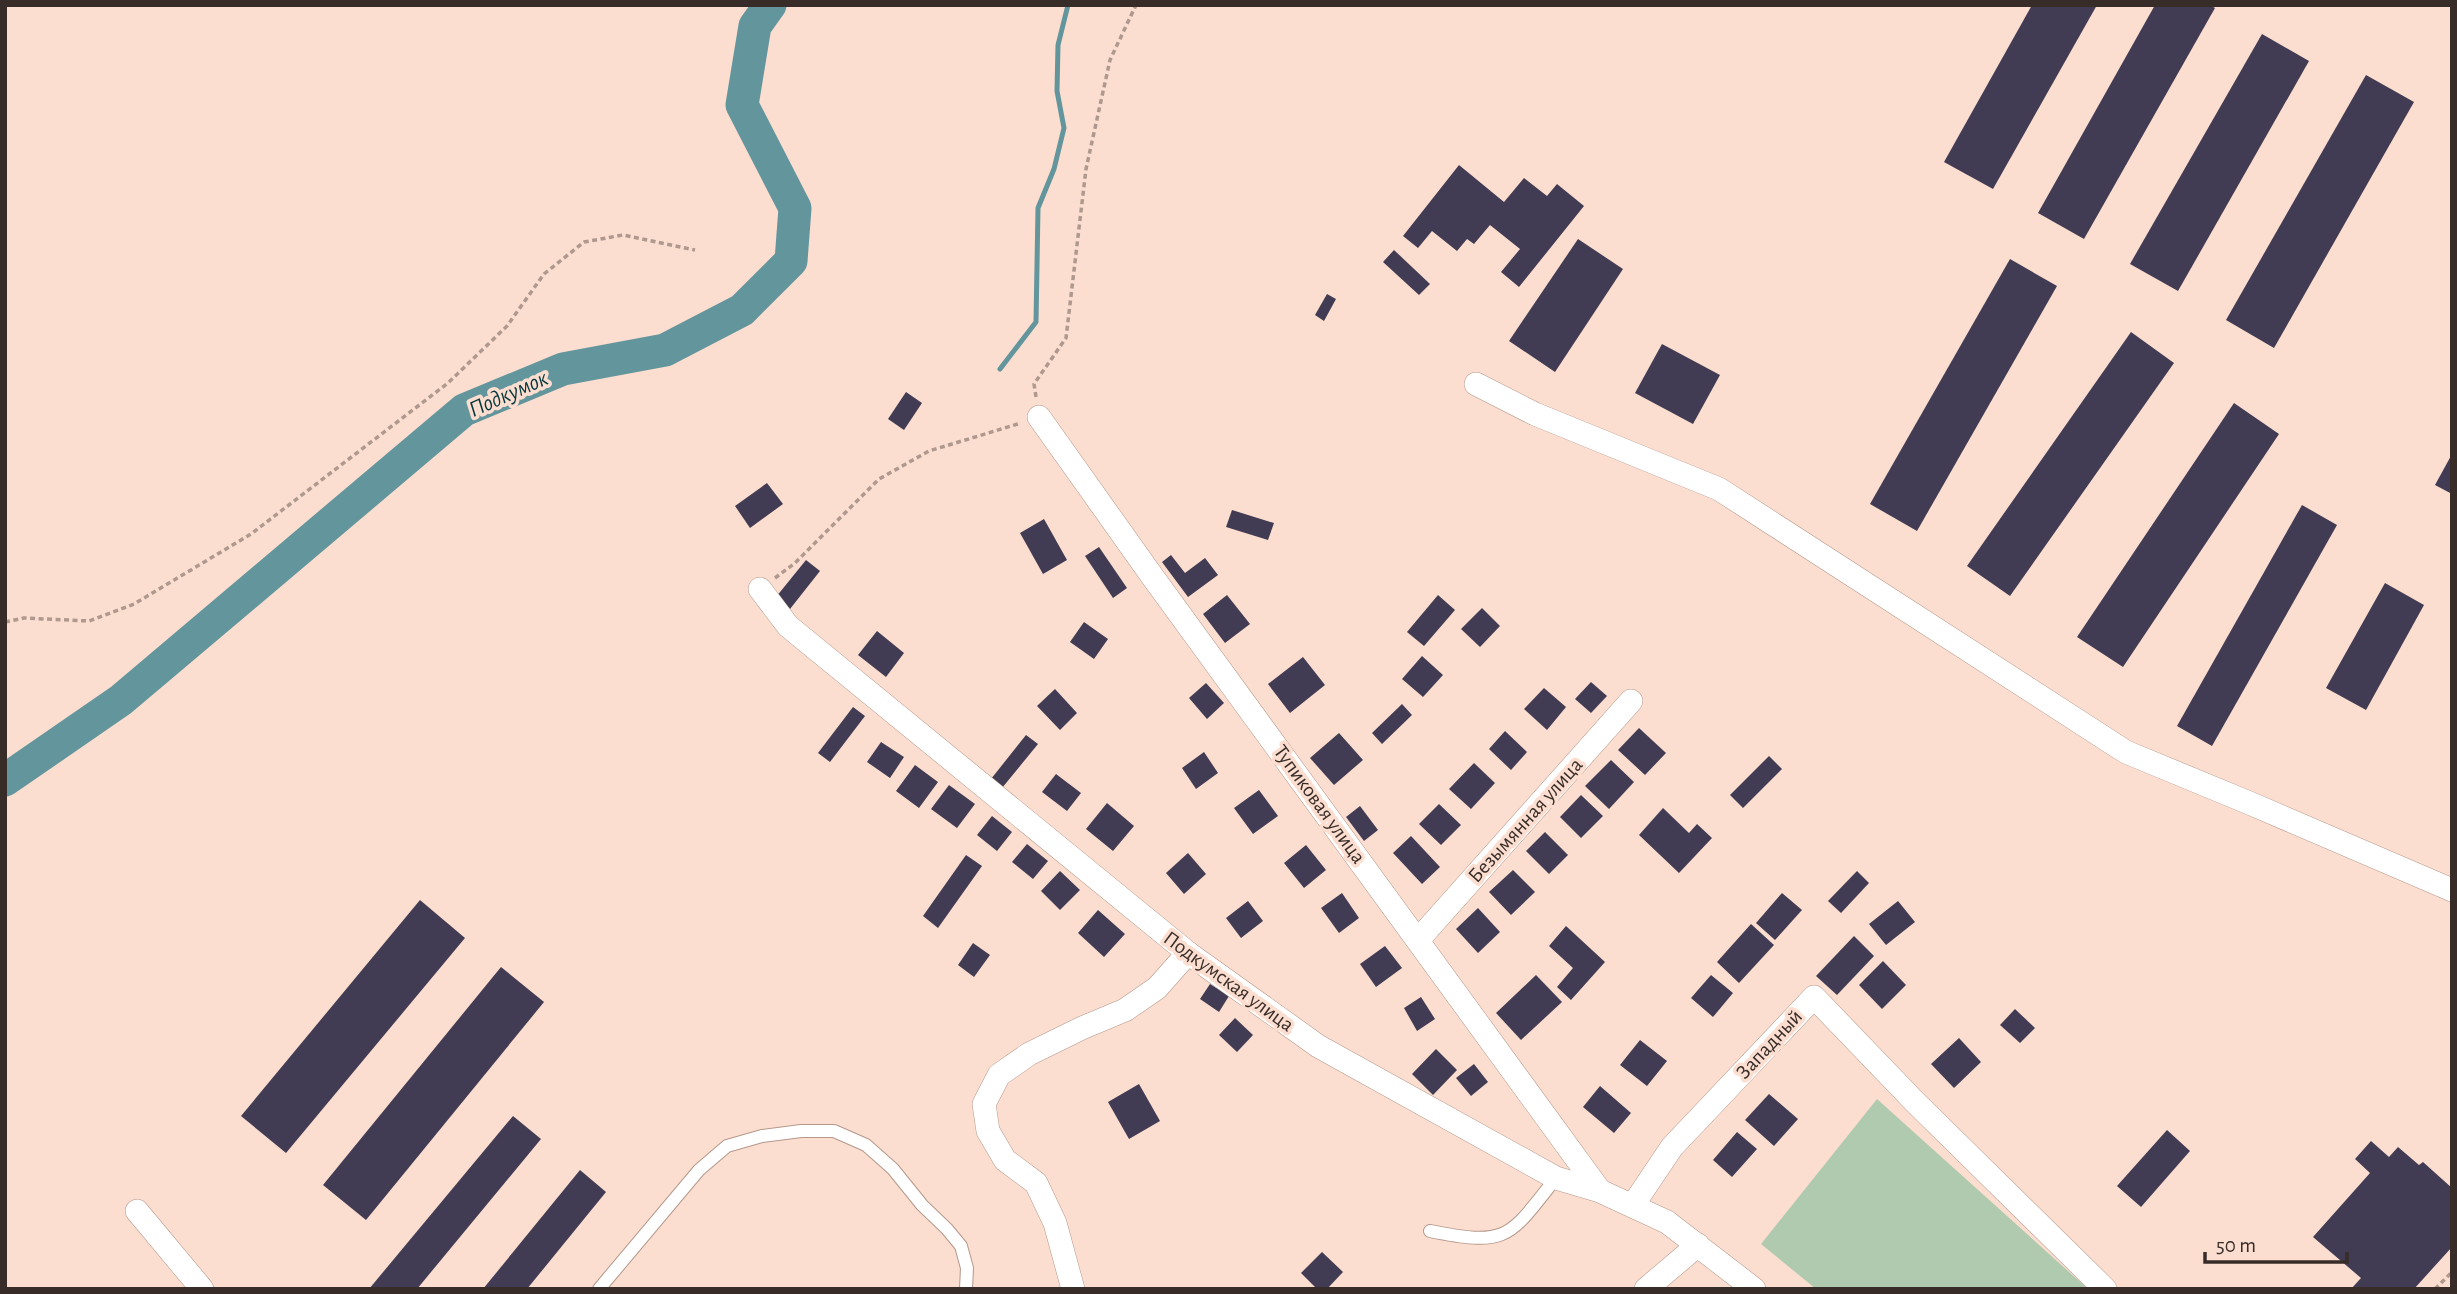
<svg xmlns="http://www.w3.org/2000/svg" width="2457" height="1294" viewBox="0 0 2457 1294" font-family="'Alegreya Sans',sans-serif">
<rect width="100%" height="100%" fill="#fcded0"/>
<path fill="#b0caaf" d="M1877 1099 2088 1289H1816L1761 1244Z"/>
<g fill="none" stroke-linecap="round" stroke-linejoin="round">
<path stroke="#63959c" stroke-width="5" d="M1000 369 1036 322 1038 208 1054 169 1064 128 1057 91 1058 45 1068 5"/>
<path stroke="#63959c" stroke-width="33" d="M5 780 121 700 464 410 563 369 665 350 742 310 791 261 795 208 742 105 755 26 770 5"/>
</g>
<g fill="#413c53">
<path d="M2032 5H2097L1993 189 1944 162Z"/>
<path d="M2155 5H2210L2215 8 2084 239 2038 213Z"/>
<path d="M2262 34 2309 61 2178 291 2130 264Z"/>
<path d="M2366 75 2414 102 2274 348 2226 320Z"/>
<path d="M1459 165 1504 202 1524 178 1547 196 1557 184 1584 206 1519 287 1501 272 1520 249 1490 225 1474 244 1467 239 1457 251 1432 231 1418 248 1403 236Z"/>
<path d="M1578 239 1623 269 1555 372 1509 341Z"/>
<path d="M1394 250 1430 284 1419 295 1383 262Z"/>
<path d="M2010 259 2057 286 1917 531 1870 504Z"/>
<path d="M1327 294 1336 299 1324 321 1315 315Z"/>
<path d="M2131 332 2174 363 2010 596 1967 566Z"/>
<path d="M1662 344 1720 375 1693 424 1635 393Z"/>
<path d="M906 392 922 403 904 430 888 419Z"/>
<path d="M2234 403 2279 434 2123 667 2077 637Z"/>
<path d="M2452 454V494L2435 485Z"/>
<path d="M767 483 783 504 750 528 735 506Z"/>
<path d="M2302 505 2337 525 2212 746 2177 726Z"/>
<path d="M1232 510 1274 523 1268 540 1226 527Z"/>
<path d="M1044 519 1067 560 1043 574 1020 533Z"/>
<path d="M1099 547 1127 588 1113 598 1085 556Z"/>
<path d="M1171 555 1185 573 1205 558 1218 575 1188 597 1162 562Z"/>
<path d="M806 560 820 571 790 609 776 597Z"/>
<path d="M2385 583 2424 605 2366 710 2326 688Z"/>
<path d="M1227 595 1250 624 1225 643 1203 614Z"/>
<path d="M1438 595 1455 610 1424 646 1407 632Z"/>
<path d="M1482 608 1500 626 1480 647 1461 629Z"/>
<path d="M1084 622 1108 639 1094 659 1070 642Z"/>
<path d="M877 631 904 653 886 677 858 655Z"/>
<path d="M1422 656 1443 675 1423 697 1402 679Z"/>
<path d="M1303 657 1325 685 1290 713 1268 684Z"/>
<path d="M1591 682 1607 696 1591 713 1575 699Z"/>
<path d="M1206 683 1224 703 1207 719 1189 698Z"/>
<path d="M1544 688 1566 707 1547 730 1524 709Z"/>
<path d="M1055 689 1077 713 1060 730 1037 706Z"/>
<path d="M1402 704 1412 715 1382 744 1372 733Z"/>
<path d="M853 707 865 716 830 762 818 753Z"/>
<path d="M1639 728 1666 753 1645 775 1618 750Z"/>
<path d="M1505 731 1527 752 1511 770 1489 749Z"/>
<path d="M1339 733 1363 760 1334 785 1310 758Z"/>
<path d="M1026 735 1038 744 1002 788 991 779Z"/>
<path d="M881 742 904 757 890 778 867 762Z"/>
<path d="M1204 752 1218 773 1196 789 1182 768Z"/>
<path d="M1769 756 1782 769 1743 808 1730 795Z"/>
<path d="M1611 760 1634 782 1609 809 1585 786Z"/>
<path d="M1474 763 1495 783 1471 809 1449 789Z"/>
<path d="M915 765 938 782 919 808 896 791Z"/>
<path d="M1056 774 1081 793 1067 811 1042 792Z"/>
<path d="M949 785 975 804 957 828 931 809Z"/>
<path d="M1259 790 1278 816 1253 834 1234 808Z"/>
<path d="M1581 795 1603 816 1581 838 1560 817Z"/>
<path d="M1107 803 1134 826 1113 851 1086 829Z"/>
<path d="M1439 804 1461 825 1441 845 1419 824Z"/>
<path d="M1360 806 1378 830 1364 841 1346 817Z"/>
<path d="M1663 808 1689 833 1697 824 1712 838 1679 873 1639 835Z"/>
<path d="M992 816 1012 832 997 851 977 835Z"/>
<path d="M1545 832 1568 855 1549 874 1526 851Z"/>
<path d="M1411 836 1440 867 1422 884 1393 853Z"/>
<path d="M1027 844 1048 861 1033 879 1012 862Z"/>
<path d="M1306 845 1326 870 1304 888 1284 863Z"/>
<path d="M1188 853 1206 874 1184 894 1166 873Z"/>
<path d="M966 855 982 866 938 928 923 916Z"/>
<path d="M1513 870 1535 892 1511 915 1489 892Z"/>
<path d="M1060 871 1080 890 1060 910 1041 891Z"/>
<path d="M1857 871 1869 883 1841 913 1828 901Z"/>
<path d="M1342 893 1359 918 1339 933 1321 908Z"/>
<path d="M1782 893 1802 910 1775 940 1756 923Z"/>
<path d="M420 900 465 938 286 1153 241 1116Z"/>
<path d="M1248 901 1263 921 1241 938 1226 918Z"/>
<path d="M1898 901 1915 922 1886 945 1869 924Z"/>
<path d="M1478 908 1500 932 1478 953 1456 929Z"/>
<path d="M1098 910 1125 934 1104 957 1078 933Z"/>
<path d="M1751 924 1774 945 1739 983 1717 962Z"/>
<path d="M1566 926 1605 962 1571 1000 1557 987 1573 968 1549 946Z"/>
<path d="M1854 936 1874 956 1837 995 1816 976Z"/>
<path d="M973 943 990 955 974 977 958 965Z"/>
<path d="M1385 946 1402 968 1376 987 1360 964Z"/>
<path d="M1883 961 1906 985 1882 1009 1859 985Z"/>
<path d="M501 967 544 1002 366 1220 323 1185Z"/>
<path d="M1536 975 1562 1002 1521 1040 1496 1013Z"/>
<path d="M1711 975 1733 993 1713 1017 1691 998Z"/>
<path d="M1210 984 1229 996 1219 1012 1200 999Z"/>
<path d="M1421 997 1435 1019 1417 1031 1404 1008Z"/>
<path d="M2015 1009 2035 1028 2020 1043 2000 1025Z"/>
<path d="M1235 1018 1253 1035 1237 1052 1219 1035Z"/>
<path d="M1959 1038 1981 1062 1954 1088 1931 1064Z"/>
<path d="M1640 1040 1667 1061 1647 1086 1620 1065Z"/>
<path d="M1436 1049 1457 1070 1433 1095 1412 1074Z"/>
<path d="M1474 1064 1488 1082 1471 1096 1456 1078Z"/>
<path d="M1139 1084 1160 1121 1129 1139 1108 1102Z"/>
<path d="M1600 1086 1631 1113 1614 1133 1583 1107Z"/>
<path d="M1769 1094 1798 1119 1774 1146 1745 1120Z"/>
<path d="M513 1116 541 1139 417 1289H369Z"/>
<path d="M2167 1130 2190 1151 2141 1207 2117 1186Z"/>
<path d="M1737 1132 1757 1149 1732 1177 1713 1160Z"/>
<path d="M2371 1141 2389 1157 2398 1147 2419 1165 2423 1162 2452 1188V1247L2414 1289H2351L2361 1278 2313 1237 2370 1173 2355 1159Z"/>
<path d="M580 1170 606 1192 527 1289H483Z"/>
<path d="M1322 1252 1343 1272 1327 1289H1317L1301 1273Z"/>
</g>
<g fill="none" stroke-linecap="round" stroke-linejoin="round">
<g stroke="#b4988b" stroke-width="14">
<g id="lane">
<path d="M1430 1231C1509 1247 1509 1237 1556 1178"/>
<path d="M599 1289 699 1170 727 1146 762 1136 801 1131H834L866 1145 893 1169 922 1205 947 1229 961 1246 967 1268 966 1289"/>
</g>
</g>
<g stroke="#b4988b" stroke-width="24">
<g id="street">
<path d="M1476 384 1535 414 1719 489 2126 752 2247 802 2452 890"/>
<path d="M1039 417 1152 576 1600 1191"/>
<path d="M760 589 788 626 1188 953 1318 1046 1556 1178 1600 1191 1667 1222 1754 1289"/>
<path d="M1418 940 1631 701"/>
<path d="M1633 1205 1672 1147 1814 997 1915 1102 2105 1289"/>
<path d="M137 1211 202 1289"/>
<path d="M1073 1289 1055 1223 1036 1183 1005 1160 988 1131 984 1104 999 1075 1029 1054 1082 1028 1125 1010 1157 988 1188 953"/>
<path d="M1646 1289 1698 1245"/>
</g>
</g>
<g stroke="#af998e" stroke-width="3.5" stroke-dasharray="5 3.5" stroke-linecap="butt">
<path d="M1036 397 1034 384 1066 338 1086 169 1110 60 1136 5"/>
<path d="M775 578 795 563 879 479 929 451 1021 423"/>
<path d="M5 622 24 618 89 621 134 604 251 534 448 383 507 326 544 274 584 242 623 235 695 250"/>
<path d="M2435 1289 2452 1272"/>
</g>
<use href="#lane" stroke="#fff" stroke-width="12"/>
<use href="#street" stroke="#fff" stroke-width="23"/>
</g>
<g text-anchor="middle" stroke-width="7" stroke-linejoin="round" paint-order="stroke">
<g font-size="21" fill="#372c27" stroke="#fcded0">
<text transform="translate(1320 804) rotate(54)" y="7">Тупиковая улица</text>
<text transform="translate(1525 820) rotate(-48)" y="7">Безымянная улица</text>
<text transform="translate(1229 981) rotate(36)" y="7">Подкумская улица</text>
<text transform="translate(1769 1044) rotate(-47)" y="7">Западный</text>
</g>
<g font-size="23" font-style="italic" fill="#05383e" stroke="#fcded0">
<text transform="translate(508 393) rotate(-24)" y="8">Подкумок</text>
</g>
</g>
<rect width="2457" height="1294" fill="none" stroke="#372c27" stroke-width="14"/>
<path d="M2205 1252v10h142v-10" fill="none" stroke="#372c27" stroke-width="3.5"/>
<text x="2216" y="1252" font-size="21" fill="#372c27" stroke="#fcded0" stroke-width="5" paint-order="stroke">50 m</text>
</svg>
